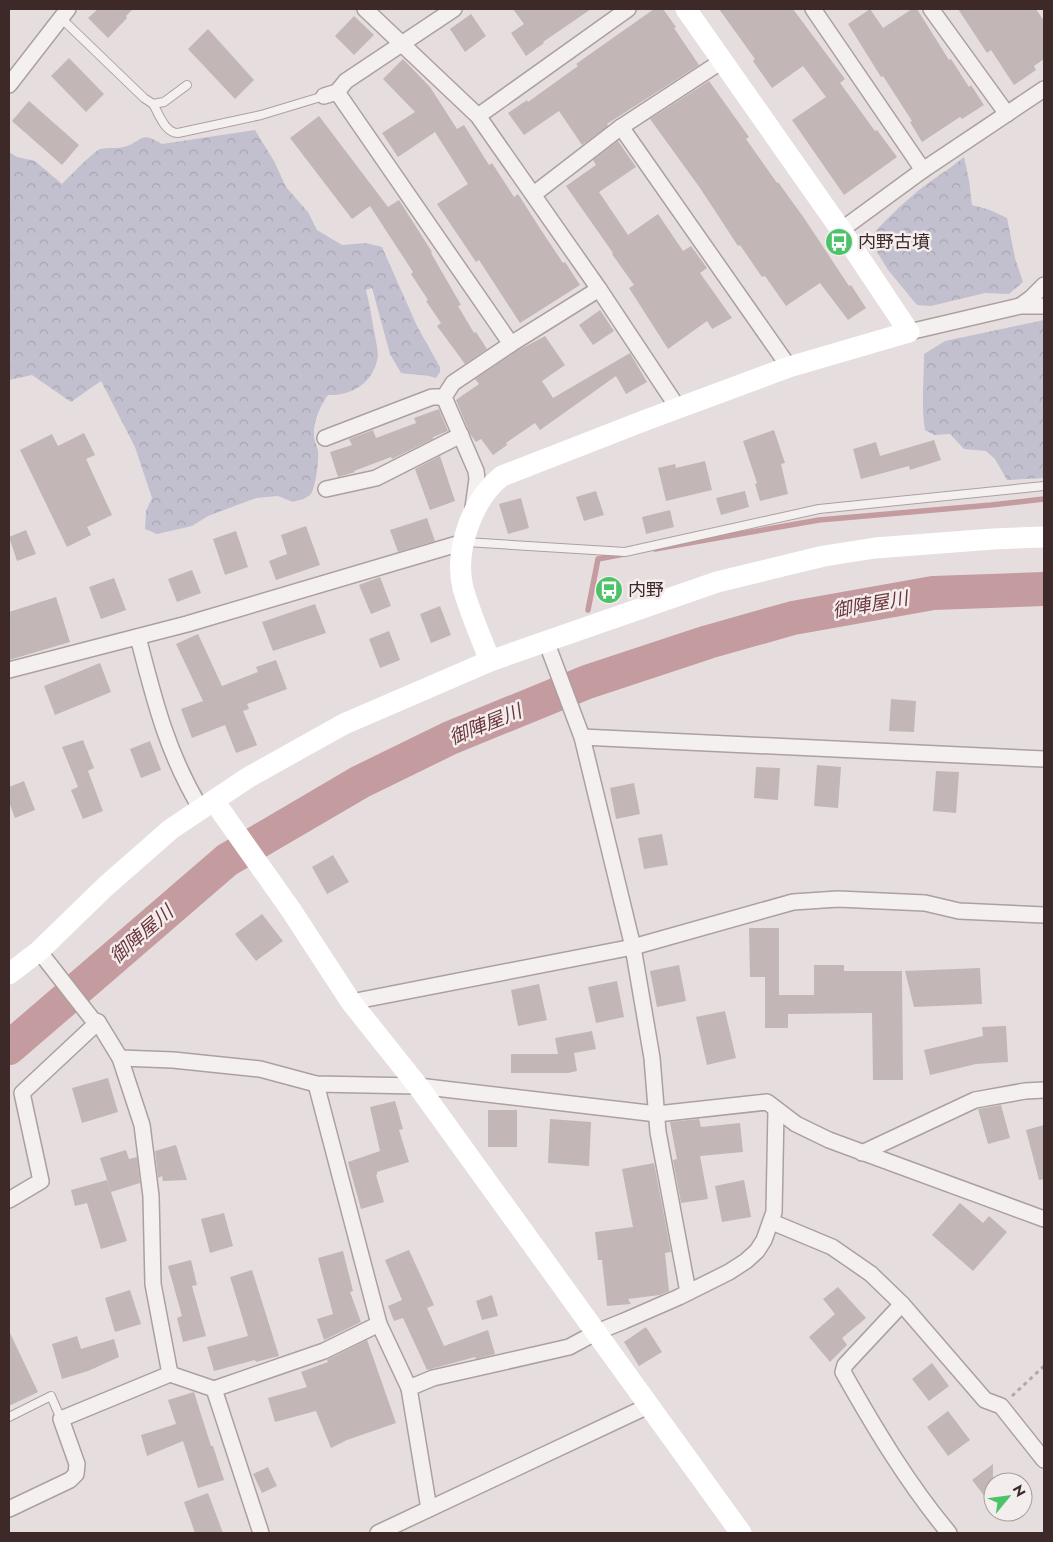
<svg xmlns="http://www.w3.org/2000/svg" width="1053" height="1542" viewBox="0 0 1053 1542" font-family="Jost,'Noto Sans JP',sans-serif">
<defs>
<pattern id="forest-crowns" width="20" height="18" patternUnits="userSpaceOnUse" patternTransform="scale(1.25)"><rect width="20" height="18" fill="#c2c0cf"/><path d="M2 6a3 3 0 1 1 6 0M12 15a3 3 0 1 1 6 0" fill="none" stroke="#a8a5b2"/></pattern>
<pattern id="water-ripples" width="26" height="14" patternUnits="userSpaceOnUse" patternTransform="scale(1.25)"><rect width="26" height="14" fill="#c49b9f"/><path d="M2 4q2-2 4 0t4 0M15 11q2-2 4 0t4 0" fill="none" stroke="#a07e82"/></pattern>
</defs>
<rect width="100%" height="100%" fill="#e6dede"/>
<g fill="url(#forest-crowns)">
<path d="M255 130 274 161 286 187 308 212 317 230 342 245 366 243 382 247 417 326 440 367V372L436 378C425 374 413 375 401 373L390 354 372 288 366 290C370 305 372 321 375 336 376 342 378 350 378 356 374 382 353 396 328 395 320 406 313 422 314 436 314 441 317 446 318 451 319 460 316 486 311 494 306 499 299 500 293 502L278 496 256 498 208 516 192 526 157 534 145 529 146 511 152 498 135 447 101 381 71 402 32 375 9 380V152L17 157 35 161 62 184C69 177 93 152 100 149 107 147 116 149 124 147 144 141 139 130 162 144Z"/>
<path d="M964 157 969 180 972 205 990 210 1007 218 1015 258 1023 282 1009 294 985 293 931 306 917 305 888 270 869 239C884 221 901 205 919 190 934 178 950 169 964 157Z"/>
<path d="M1044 320V478L1007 480 995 459 986 451 964 449 950 434 934 435 925 430C921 405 924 380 924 354L945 341Z"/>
</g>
<path fill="url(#water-ripples)" d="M54 999 66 1007 9 1056V1037Z"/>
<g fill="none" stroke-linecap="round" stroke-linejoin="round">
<g stroke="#c49b9f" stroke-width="5.5">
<path d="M655 549 819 520 991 505 1044 499"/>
<path d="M588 610 598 559 624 554"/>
</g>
<path stroke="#c49b9f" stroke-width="34" d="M9 1048 227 860 360 782 450 738 587 682 708 642 793 618 933 593 1044 589"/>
</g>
<g fill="#c2b6b6">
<path d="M98 9H133L126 16 127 18 108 38 88 18Z"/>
<path d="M513 9H591L543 42 544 43 526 56 511 33 524 24Z"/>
<path d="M654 9H663L676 27 674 28 699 65 607 124 608 126 582 145 559 111 524 135 508 113 527 100 528 102 578 66 576 64Z"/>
<path d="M719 9H793L845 79 840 83 875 131 877 130 897 157 844 195 792 120 826 97 803 66 772 88 753 61 755 59Z"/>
<path d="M870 9 883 28 912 9H917L949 60 951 59 969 87 971 85 984 105 962 119 960 117 922 142 910 122 912 121 883 76 881 77 848 24Z"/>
<path d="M958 9H1036L1044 21V59L1034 66 1036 70 1014 85 991 50 987 53Z"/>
<path d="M471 14 486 36 465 52 450 29Z"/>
<path d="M354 16 374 35 354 55 335 36Z"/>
<path d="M208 29 254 80 235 99 188 49Z"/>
<path d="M69 58 104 94 86 112 51 76Z"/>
<path d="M403 59 430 87 457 129 464 125 489 165 492 163 514 197 518 194 541 230 563 263 565 262 580 285 520 323 479 260 476 262 437 204 468 184 435 132 398 157 382 133 415 112 383 79Z"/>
<path d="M709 81 749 137 746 139 777 183 778 182 804 218 849 286 851 285 866 308 848 320 820 283 786 306 765 276 762 277 740 245 738 246 700 188 650 119Z"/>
<path d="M29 101 79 145 62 165 12 121Z"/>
<path d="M319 116 388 207 399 200 432 252 431 253 461 305 458 306 474 333 476 332 487 349 465 364 437 326 441 323 426 301 428 300 411 274 413 272 370 206 352 219 290 138Z"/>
<path d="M618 141 636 167 599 192 628 235 658 214 683 251 691 246 707 268 700 273 732 318 712 329 707 321 668 349 629 288 634 285 612 254 613 253 566 186 596 165 593 160Z"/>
<path d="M600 310 614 331 593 345 579 325Z"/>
<path d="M545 336 565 365 542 381 553 398 630 353 647 382 626 394 616 376 540 430 535 423 506 443 507 445 493 455 481 439 476 442 470 434 456 400 479 384 475 379 515 352Z"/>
<path d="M439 409 448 431 433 437V439L398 456 392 459 391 457 354 471 355 472 338 477 330 452 352 445 349 439 373 430 376 438 416 423 414 418Z"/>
<path d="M774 430 785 463 781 464 788 494 760 501 755 484 757 483 743 441Z"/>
<path d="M84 433 95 455 86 459 112 515 87 527 91 535 67 547 20 450 52 434 58 446Z"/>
<path d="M934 440 941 460 910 470 909 466 861 479 853 449 876 442 880 456Z"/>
<path d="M440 456 455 501 430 510 415 469Z"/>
<path d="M705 461 712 490 666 501 658 468 675 464 676 468Z"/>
<path d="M596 491 604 515 584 521 576 497Z"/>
<path d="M745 491 749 507 721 515 716 498Z"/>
<path d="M521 498 529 528 508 534 499 504Z"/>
<path d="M670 510 674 527 646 534 642 517Z"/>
<path d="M427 518 435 541 398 552 390 530Z"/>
<path d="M306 526 320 565 276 580 269 561 287 554 281 535Z"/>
<path d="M26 530 36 554 17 561 9 537Z"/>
<path d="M236 531 248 567 225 575 213 539Z"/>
<path d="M192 570 201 593 177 602 168 579Z"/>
<path d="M380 577 391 606 371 614 359 585Z"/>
<path d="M114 578 126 610 101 619 89 587Z"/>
<path d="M56 597 70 642 9 660V612Z"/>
<path d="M315 604 326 633 273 651 262 622Z"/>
<path d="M440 606 451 635 431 643 420 614Z"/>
<path d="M389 631 400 660 380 668 369 639Z"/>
<path d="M198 634 222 686 258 672 256 667 276 660 287 689 247 704 249 709 243 711 257 745 236 753 225 725 192 738 181 709 203 701 176 644Z"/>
<path d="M100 663 111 692 55 715 44 686Z"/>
<path d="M891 699 916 701 914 732 889 731Z"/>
<path d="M83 740 94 768 88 771 103 811 83 819 71 790 78 787 62 747Z"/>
<path d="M150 741 161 770 141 778 130 749Z"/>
<path d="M817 765 841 767 838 808 814 806Z"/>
<path d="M756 767 780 768 778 800 754 798Z"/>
<path d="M936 771 959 772 956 813 933 811Z"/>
<path d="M24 781 35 810 15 818 9 802V787Z"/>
<path d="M634 783 640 814 616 819 610 788Z"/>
<path d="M662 834 668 865 644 869 638 838Z"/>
<path d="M333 855 349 882 327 894 312 867Z"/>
<path d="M262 914 283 941 256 961 235 934Z"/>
<path d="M749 928H779V995H814V965H844V971H902L903 1080H873L872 1013 788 1014V1028H765V977H750Z"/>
<path d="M679 965 686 1001 657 1007 650 971Z"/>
<path d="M980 968 982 1004 914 1007 905 971Z"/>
<path d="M617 981 624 1017 596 1023 588 987Z"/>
<path d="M539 984 547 1020 518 1026 511 990Z"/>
<path d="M725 1011 736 1058 707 1065 696 1017Z"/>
<path d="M1006 1026 1008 1062 976 1064 930 1075 924 1050 983 1036 982 1027Z"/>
<path d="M592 1031 596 1049 574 1053 577 1071 568 1073H511V1054H558L555 1038Z"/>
<path d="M108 1078 118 1112 82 1123 72 1088Z"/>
<path d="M395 1101 403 1129 399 1130 409 1162 377 1172V1175H376L384 1202 361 1209 348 1162 380 1151 370 1107Z"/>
<path d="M1001 1105 1010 1138 988 1144 978 1109Z"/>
<rect x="488" y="1110" width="29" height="37"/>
<path d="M550 1119 591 1122 589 1166 548 1163Z"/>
<path d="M699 1119 701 1127 740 1123 743 1152 700 1156 708 1199 681 1203 673 1160 677 1159 670 1122Z"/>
<path d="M1044 1125V1179L1039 1180 1026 1130Z"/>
<path d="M176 1145 187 1180 163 1181 162 1176 158 1178 155 1151Z"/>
<path d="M126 1150 129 1159 137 1157 140 1183 111 1192 100 1158Z"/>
<path d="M654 1163 671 1252 665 1253 669 1291 660 1295 628 1299 631 1304 607 1306 602 1260H598L595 1232 633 1227 622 1169Z"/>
<path d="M107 1180 127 1241 101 1249 87 1203 75 1206 71 1190Z"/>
<path d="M744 1180 751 1217 722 1222 715 1186Z"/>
<path d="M960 1203 983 1223 989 1216 1007 1232 973 1271 932 1235Z"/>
<path d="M224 1213 233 1246 210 1253 201 1219Z"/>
<path d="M409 1250 434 1305 427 1308 444 1346 488 1330 495 1354 476 1359 475 1357 427 1370 403 1318 394 1321 388 1306 402 1300 385 1260Z"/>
<path d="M343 1251 353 1291 350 1292 361 1322 324 1340 317 1319 333 1314 318 1258Z"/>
<path d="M191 1260 197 1285 192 1286 206 1336 183 1342 177 1318 182 1316 168 1266Z"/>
<path d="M252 1270 279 1356 256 1362 255 1360 214 1371 207 1347 248 1336 230 1277Z"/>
<path d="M838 1287 866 1318 842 1338 847 1345 830 1362 809 1337 835 1314 823 1299Z"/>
<path d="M130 1290 141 1324 115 1332 105 1298Z"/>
<path d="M492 1295 498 1316 482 1320 476 1301Z"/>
<path d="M646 1327 662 1352 639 1366 624 1342Z"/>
<path d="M9 1331 38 1392 9 1406Z"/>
<path d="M77 1336 81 1349 114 1339 119 1357 88 1371 62 1379 52 1344Z"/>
<path d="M367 1340 396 1423 347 1440 331 1448 316 1411 275 1422 268 1398 307 1387 301 1372 328 1362 327 1360Z"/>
<path d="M932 1363 949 1386 929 1401 912 1379Z"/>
<path d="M194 1392 211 1446H213L224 1480 198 1488 183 1441 147 1456 141 1435 176 1424 168 1400Z"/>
<path d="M948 1411 970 1440 948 1456 927 1427Z"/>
<path d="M993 1464V1507L972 1480Z"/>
<path d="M268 1467 277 1486 262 1493 253 1474Z"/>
<path d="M208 1493 223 1533H195L184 1502Z"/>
</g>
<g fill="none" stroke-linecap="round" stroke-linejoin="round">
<g stroke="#aca0a0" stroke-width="10">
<g id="lane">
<path d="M61 18 144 98 153 104 164 102 187 85"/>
<path d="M153 104C159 114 165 133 178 133L261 115 324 96"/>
<path d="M466 542 625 552 819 509 1044 486"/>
<path d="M9 1417 51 1396 61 1419"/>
</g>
</g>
<g stroke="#aca0a0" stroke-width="18">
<g id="street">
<path d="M365 9 478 116 599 289 678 408"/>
<path d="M813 9 923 170"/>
<path d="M931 9 1007 114"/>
<path d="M9 85 68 9"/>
<path d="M337 92 511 344"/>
<path d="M324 96 337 92 346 81 454 9"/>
<path d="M478 116 628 9"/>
<path d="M621 127 789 367"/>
<path d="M534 194 621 127 722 61"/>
<path d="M841 230 923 170 1044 89"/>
<path d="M1020 306 1031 298 1044 285"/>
<path d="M909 332 1020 306H1044"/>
<path d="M325 438 432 397H444"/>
<path d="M326 489 376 478 461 435"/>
<path d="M473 508 477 479 476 471 444 397 453 383 511 344 599 289"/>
<path d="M138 637C154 699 167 753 201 809"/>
<path d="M546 641 582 737 633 947 652 1058 658 1132 688 1292"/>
<path d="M9 670 187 624 464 542"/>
<path d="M582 737 1044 759"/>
<path d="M351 1002 633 947 793 902 838 899 925 903 959 911 1044 915"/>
<path d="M98 1022 120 1058 142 1125 151 1196 153 1284 170 1374 214 1389 261 1533"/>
<path d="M120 1058 173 1060 260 1069 316 1084 418 1086 657 1114 767 1102 796 1124 829 1140 1044 1219"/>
<path d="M316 1084 379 1324 409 1388 429 1509"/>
<path d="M862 1153 975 1100 1025 1091 1044 1090"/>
<path d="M9 1200 41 1181 22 1093 98 1022 93 1020 39 951"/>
<path d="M772 1222 832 1247 871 1274 902 1304 845 1365 843 1372C874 1427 908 1484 949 1533"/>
<path d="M902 1304 985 1400 1001 1406 1044 1460"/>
<path d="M409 1388 433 1378 569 1347 597 1332 624 1321 679 1297 729 1272 746 1261 757 1251 764 1240 774 1212 776 1110"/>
<path d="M214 1389 324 1351 379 1324"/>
<path d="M9 1509 70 1480 76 1474 77 1464 61 1419 170 1374"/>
<path d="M378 1533 648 1406"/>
</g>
</g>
<path stroke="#b2a8a8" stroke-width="3" stroke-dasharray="4 4" stroke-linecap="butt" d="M1012 1396 1044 1366"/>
<use href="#lane" stroke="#f5f0f0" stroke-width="8"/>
<use href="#street" stroke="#f5f0f0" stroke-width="15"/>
<g stroke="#fff" stroke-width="21">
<path d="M490 661C481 637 470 613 463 588 454 551 472 499 502 476L646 420 789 367 909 332 841 230 686 9"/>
<path d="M214 801 291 910 351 1002 418 1086 741 1533"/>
<path d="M9 974 39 951 106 886 171 829 249 777 344 724 490 661 717 582 824 556 875 548 993 539 1044 537"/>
</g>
</g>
<defs>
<g id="bus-disc" transform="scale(1.4375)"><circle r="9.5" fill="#4cc269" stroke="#f4eded"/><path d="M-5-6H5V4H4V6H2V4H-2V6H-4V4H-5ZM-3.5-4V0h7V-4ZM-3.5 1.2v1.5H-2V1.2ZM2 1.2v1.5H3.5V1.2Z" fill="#fff"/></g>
</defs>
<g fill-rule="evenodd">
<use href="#bus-disc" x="839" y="242"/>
<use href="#bus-disc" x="609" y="590"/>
</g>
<g text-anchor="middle" stroke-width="5" stroke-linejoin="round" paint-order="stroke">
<g font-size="18" fill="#3c2928" stroke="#f4eded" text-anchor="start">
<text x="858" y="248">内野古墳</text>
<text x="628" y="596">内野</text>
</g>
<g font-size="19" font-style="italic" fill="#6c3639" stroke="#f4eded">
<text transform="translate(870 604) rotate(-10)" y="7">御陣屋川</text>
<text transform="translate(485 724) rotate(-22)" y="7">御陣屋川</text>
<text transform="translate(141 934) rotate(-41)" y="7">御陣屋川</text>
</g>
</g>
<rect width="1053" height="1542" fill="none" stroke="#3c2928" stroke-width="20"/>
<g transform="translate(1008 1497) rotate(61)"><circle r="24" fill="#f4eded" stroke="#aa9f9e"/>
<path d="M0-4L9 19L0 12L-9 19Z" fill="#4cc269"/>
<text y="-8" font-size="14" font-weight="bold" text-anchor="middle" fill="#3c2928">N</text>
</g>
</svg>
